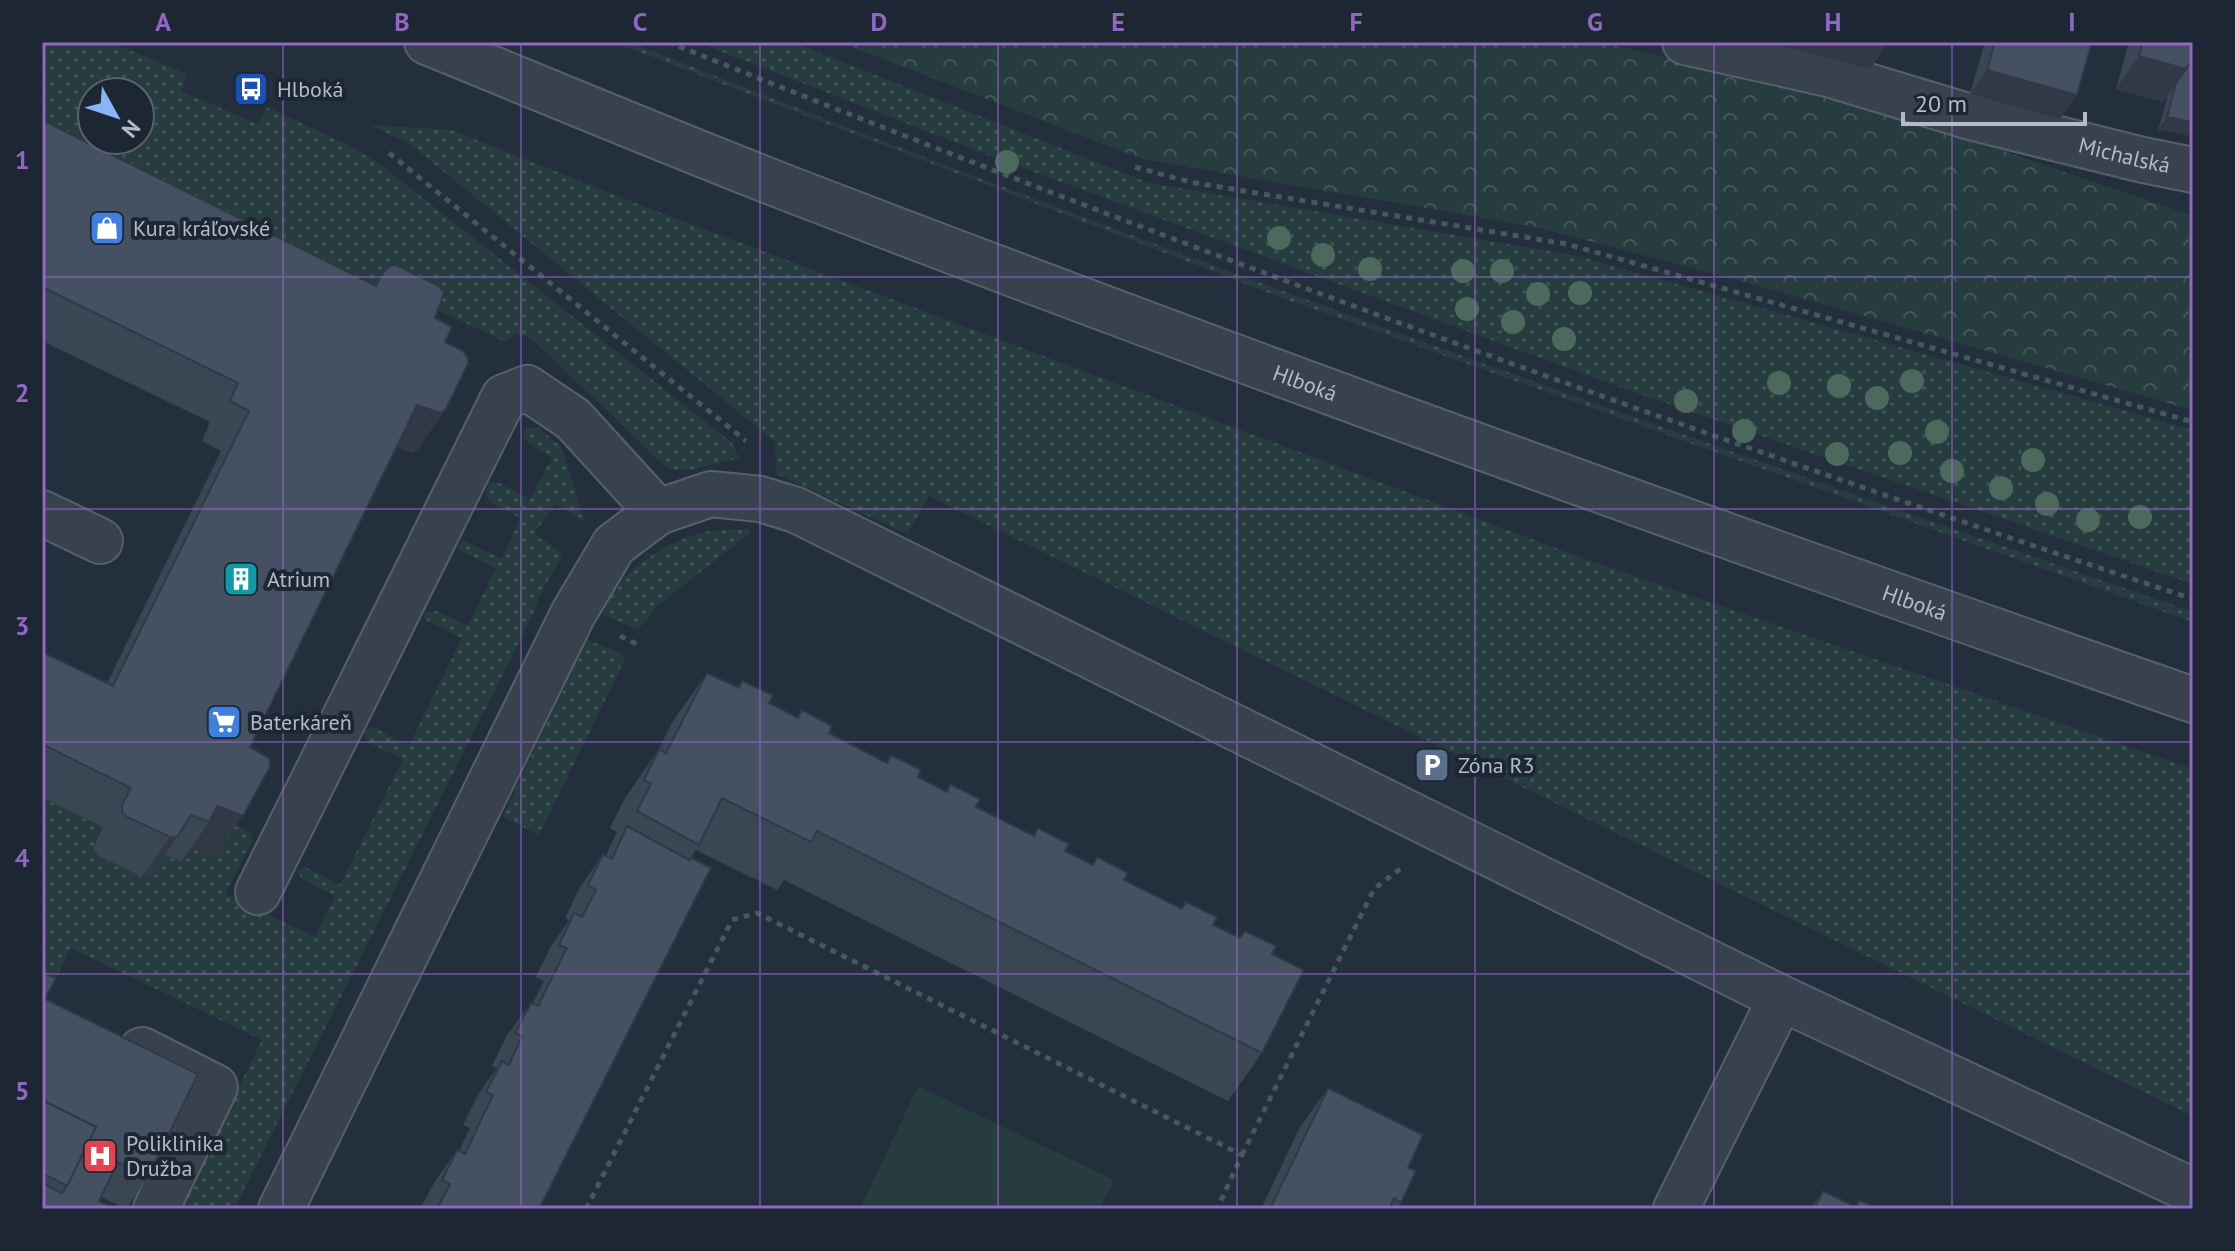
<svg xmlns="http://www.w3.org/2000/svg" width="2235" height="1251" viewBox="0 0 2235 1251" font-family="'PT Sans',sans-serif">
<defs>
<pattern id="grass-dots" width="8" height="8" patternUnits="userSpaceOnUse" patternTransform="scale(2)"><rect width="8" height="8" fill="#263c3f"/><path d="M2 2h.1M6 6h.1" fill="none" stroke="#435659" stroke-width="1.8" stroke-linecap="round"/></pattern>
<pattern id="park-crowns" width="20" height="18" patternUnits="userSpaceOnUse" patternTransform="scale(2)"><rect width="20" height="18" fill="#263c3f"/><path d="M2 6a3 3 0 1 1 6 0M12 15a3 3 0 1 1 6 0" fill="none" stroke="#435659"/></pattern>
</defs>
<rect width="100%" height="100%" fill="#242f3e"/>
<g fill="url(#grass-dots)" fill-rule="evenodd">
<path d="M42 42H110L187 74 181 91 258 124 267 107 350 146 380 164 732 443 739 458 689 470H672L657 459 531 338 516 333 506 342 431 307 426 320 42 142ZM92 92H140V140H92Z"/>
<path d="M613 42H630C1145 248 1669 431 2193 612V622L1288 300Z"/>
<path d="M697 42H792L1149 183 1578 256 2193 430V584L1611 384 988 155Z"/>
<path d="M370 125 451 130 648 208 1585 559 2193 769V1116L929 496 907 534 777 474 774 441 410 144Z"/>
<path d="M527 427 539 428 561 447 585 522 555 504 534 534 563 554 543 589 531 618 234 1209H180L262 1040 71 948 42 1007V798L103 827C97 838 89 846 100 857L142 877H150L163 855 189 846 215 856 233 823 252 834V841L225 894 315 937 335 896 302 879 297 871 305 867 340 885 403 759 367 742 365 732 369 728H375L409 746 462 638 429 622 424 618 425 613 437 611 468 626 496 568 459 550 457 546 463 540 502 559 520 518C508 510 472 500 492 482L499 483 530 499 552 458 528 443 523 436Z"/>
<path d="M749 529 750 533 657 606 638 630 598 612C621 573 660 543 705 532 719 529 734 530 749 529Z"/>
<path d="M586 639 621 654 625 659 539 835 503 817Z"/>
</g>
<path fill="url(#park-crowns)" d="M839 42H1600L1751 77 1894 113 2193 216V410L1734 279 1536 227 1142 159Z"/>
<path fill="#263c3f" d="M918 1086 1114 1180 1100 1209H866L861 1207Z"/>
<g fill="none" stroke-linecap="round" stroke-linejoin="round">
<g stroke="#565f6c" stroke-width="48">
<g id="minor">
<path id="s1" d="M427 42C547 91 666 141 787 188 1252 367 1722 536 2193 700"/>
<path id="s2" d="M1685 42 1828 74 1974 118 2143 160 2193 170"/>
<path d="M42 513 100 541"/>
<path d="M258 892 504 397 527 388 573 419 658 512"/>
<path d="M142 1050 215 1087 156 1209"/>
<path d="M281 1209 573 614 614 545 658 512 711 494 760 499 796 510 1781 998 2193 1191"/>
<path d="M1676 1209 1781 998"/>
</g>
</g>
<g stroke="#44595c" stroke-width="5" stroke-dasharray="6 6" stroke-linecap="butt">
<path d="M668 42C1170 244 1679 429 2193 599"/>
<path d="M389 153 746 441"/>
<path d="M1135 167 1190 182 1567 244 2193 422"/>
<path d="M620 636 641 646"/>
<path d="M1242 1155 1374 889 1400 869"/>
<path d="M586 1209 732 920 757 913 1242 1155 1217 1209"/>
</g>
<use href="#minor" stroke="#38414e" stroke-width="44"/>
</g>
<g fill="#4b6a5d">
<circle cx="1007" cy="162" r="12"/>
<circle cx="1279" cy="238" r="12"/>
<circle cx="1323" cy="255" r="12"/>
<circle cx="1370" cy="269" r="12"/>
<circle cx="1463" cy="271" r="12"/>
<circle cx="1502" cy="271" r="12"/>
<circle cx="1580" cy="293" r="12"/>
<circle cx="1538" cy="294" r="12"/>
<circle cx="1467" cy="309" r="12"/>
<circle cx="1513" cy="322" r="12"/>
<circle cx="1564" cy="339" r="12"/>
<circle cx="1912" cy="381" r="12"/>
<circle cx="1779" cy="383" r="12"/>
<circle cx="1839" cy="386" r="12"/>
<circle cx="1877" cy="398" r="12"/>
<circle cx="1686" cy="401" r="12"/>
<circle cx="1744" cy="431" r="12"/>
<circle cx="1937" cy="432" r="12"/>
<circle cx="1900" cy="453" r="12"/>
<circle cx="1837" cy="454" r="12"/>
<circle cx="2033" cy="460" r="12"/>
<circle cx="1952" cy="471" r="12"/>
<circle cx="2001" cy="488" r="12"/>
<circle cx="2047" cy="504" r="12"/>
<circle cx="2140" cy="517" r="12"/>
<circle cx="2088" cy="520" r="12"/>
</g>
<g fill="#3b4654">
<path d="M1985 42H2092L2060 119 1970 94Z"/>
<path d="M2129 42H2193V136L2158 130 2168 96 2163 102 2116 89Z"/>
<path d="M42 120 374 285 385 270 435 318 445 342 418 449 413 453 397 447 250 747 215 856 192 847 181 862 165 855 150 877H142L99 856 94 851V845L103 827 42 798V652L107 683 221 451 202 441 210 422 42 341Z"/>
<path d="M707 673 738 687 742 681 769 703 797 717 802 710 829 733 886 762 891 755 918 777 946 791 950 784 976 807 1033 835 1038 828 1065 851 1092 864 1097 857 1124 880 1181 908 1186 902 1213 925 1272 954 1262 1053 1228 1101 784 880 777 890 696 850 689 860 539 1209H420L434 1183 457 1150 459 1151 470 1128 463 1125 479 1093 497 1068 492 1066 507 1035 531 1003H533L544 981 536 977 551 946 569 920 565 918 580 887 603 854 606 855 617 832 610 828 625 798 659 749 673 721Z"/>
<path d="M42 972 45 999 148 1177 126 1209 101 1197 99 1201 42 1209Z"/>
<path d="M1328 1088 1408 1168 1401 1203 1397 1209H1261L1300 1127Z"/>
<path d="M1823 1191 1854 1207 1859 1200 1878 1209H1810Z"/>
</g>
<g fill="#303945">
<path d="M1768 42H1873L1886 46 1870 69Z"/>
<path d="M2139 56 2186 69 2163 102 2116 89Z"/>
<path d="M1987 70 2077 95 2060 119 1970 94Z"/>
<path d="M2167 117 2193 122V136L2158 130Z"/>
<path d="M417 405 446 409 418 449 413 453 389 445Z"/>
<path d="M217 806 243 816 215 856 192 847 209 822Z"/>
<path d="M170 837H177L150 877H142Z"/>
</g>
<g fill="#455162" stroke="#303945" stroke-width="2">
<path d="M1873 42H1887L1886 46Z"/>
<path d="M1995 42H2092L2077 95 1987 70Z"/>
<path d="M2143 42H2193V53L2191 62 2186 69 2139 56Z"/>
<path d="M2193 53V122L2167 117 2176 83 2191 62Z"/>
<path d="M42 120 376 286 385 270 390 266 396 265 439 286 444 293 435 318 452 327 445 342 463 351 468 358V364L446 409 440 413 417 405 250 747 270 759V767L243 816 217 806 209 822 191 815 177 837H170L127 817 122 812V805L131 788 42 744V652L113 686 249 411 230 401 238 383 42 287Z"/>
<path d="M707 673 739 688 742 681 773 695 769 703 798 718 802 710 832 726 829 733 887 763 891 755 921 770 918 777 947 792 950 784 980 799 976 807 1034 836 1038 828 1069 844 1065 851 1093 865 1097 857 1128 873 1124 880 1182 909 1186 902 1217 917 1213 925 1240 938 1245 931 1276 946 1272 954 1304 970 1262 1053 817 831 811 842 722 798 699 845 637 811 651 784 644 780 659 749 666 753Z"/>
<path d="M627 826 689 860 692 858 711 868 539 1209H437L450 1184 442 1180 457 1150 465 1154 493 1095 486 1092 502 1061 509 1065 522 1036 515 1033 531 1003 538 1006 567 948 559 945 574 913 582 917 596 890 588 885 603 854 612 859Z"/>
<path d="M42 929 48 931 42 944Z"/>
<path d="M42 972 56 978 45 999 198 1074 148 1177 118 1162 99 1201 116 1209H42V1183L62 1193 67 1186 96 1127 42 1100Z"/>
<path d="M1328 1088 1423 1135 1408 1168 1416 1171 1401 1203 1394 1198 1389 1209H1270Z"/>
<path d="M42 1100 96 1127 67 1186 42 1173Z"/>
<path d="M1823 1191 1856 1207 1859 1200 1878 1209H1814Z"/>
</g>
<path fill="none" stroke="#9266c3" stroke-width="2" stroke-opacity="0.55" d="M283 42V1209M521 42V1209M760 42V1209M998 42V1209M1237 42V1209M1475 42V1209M1714 42V1209M1952 42V1209M42 277H2193M42 509H2193M42 742H2193M42 974H2193"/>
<defs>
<g id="bus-square" transform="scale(1.8)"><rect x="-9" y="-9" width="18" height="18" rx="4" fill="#1a4fb4" stroke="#1d2633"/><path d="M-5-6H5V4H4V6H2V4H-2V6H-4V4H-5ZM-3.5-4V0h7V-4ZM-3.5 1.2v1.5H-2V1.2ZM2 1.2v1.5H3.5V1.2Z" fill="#fff"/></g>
<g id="shop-square" transform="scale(1.8)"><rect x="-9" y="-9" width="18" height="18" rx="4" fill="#3f7fe0" stroke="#1d2633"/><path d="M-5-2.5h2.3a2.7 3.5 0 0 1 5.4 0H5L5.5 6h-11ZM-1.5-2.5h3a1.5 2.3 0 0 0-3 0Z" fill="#fff"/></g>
<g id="building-square" transform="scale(1.8)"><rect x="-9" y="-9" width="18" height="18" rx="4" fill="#0f9aa8" stroke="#1d2633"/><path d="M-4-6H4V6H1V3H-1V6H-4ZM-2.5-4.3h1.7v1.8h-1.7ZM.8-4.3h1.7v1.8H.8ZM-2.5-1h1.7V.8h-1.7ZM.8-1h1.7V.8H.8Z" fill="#fff"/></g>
<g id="supermarket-square" transform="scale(1.8)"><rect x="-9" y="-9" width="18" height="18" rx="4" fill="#3f7fe0" stroke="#1d2633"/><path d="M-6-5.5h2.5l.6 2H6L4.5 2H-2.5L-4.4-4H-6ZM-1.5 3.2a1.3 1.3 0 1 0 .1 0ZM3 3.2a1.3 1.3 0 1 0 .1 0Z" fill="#fff"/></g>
<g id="parking-square" transform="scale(1.8)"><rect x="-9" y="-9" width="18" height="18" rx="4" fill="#5c6f8a" stroke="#1d2633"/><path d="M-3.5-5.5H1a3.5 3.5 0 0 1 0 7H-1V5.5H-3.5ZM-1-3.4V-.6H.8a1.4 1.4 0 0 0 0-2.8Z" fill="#fff"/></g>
<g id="hospital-square" transform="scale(1.8)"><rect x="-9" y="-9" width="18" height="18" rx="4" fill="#e0444e" stroke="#1d2633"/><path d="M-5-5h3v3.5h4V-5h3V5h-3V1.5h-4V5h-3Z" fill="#fff"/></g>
</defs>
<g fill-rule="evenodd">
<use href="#bus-square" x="251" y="89"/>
<use href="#shop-square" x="107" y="228"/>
<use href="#building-square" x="241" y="579"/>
<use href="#supermarket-square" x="224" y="722"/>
<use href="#parking-square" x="1432" y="765"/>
<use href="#hospital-square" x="100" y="1156"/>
</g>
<g text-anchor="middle" stroke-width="8" stroke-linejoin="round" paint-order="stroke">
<g font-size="22" fill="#b4bcc9" stroke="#1d2633" text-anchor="start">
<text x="277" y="97">Hlboká</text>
<text x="133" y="236">Kura kráľovské</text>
<text x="267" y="587">Atrium</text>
<text x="250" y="730">Baterkáreň</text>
<text x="1458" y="773">Zóna R3</text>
<text x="126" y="1151">Poliklinika<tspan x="126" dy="25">Družba</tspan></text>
</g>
<g font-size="22" fill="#b4bcc9" stroke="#1d2633">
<text dy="8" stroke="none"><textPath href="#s2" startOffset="454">Michalská</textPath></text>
<text dy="8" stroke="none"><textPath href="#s1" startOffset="942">Hlboká</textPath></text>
<text dy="8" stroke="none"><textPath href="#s1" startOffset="1590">Hlboká</textPath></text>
</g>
</g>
<rect width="2235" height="1251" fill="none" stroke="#1d2633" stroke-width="88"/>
<g transform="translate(116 116) rotate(130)"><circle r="38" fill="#1d2633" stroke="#59626f" stroke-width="2"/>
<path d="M0-6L14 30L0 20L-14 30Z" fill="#8ab4f8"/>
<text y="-12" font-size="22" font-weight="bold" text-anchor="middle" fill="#b4bcc9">N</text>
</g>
<path d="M1903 112v12h182v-12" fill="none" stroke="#b4bcc9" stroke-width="4"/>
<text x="1915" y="112" font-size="24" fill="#b4bcc9" stroke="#1d2633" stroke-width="6" paint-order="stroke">20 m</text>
<rect x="44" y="44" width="2147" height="1163" fill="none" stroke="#9266c3" stroke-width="3"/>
<g font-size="26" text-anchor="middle" font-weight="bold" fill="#9266c3">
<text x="163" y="31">A</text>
<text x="402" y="31">B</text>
<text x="640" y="31">C</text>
<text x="879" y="31">D</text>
<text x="1118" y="31">E</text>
<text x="1356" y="31">F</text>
<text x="1595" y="31">G</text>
<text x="1833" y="31">H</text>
<text x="2072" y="31">I</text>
<text x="22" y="169">1</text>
<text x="22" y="402">2</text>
<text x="22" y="635">3</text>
<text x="22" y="867">4</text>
<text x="22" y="1100">5</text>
</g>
</svg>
